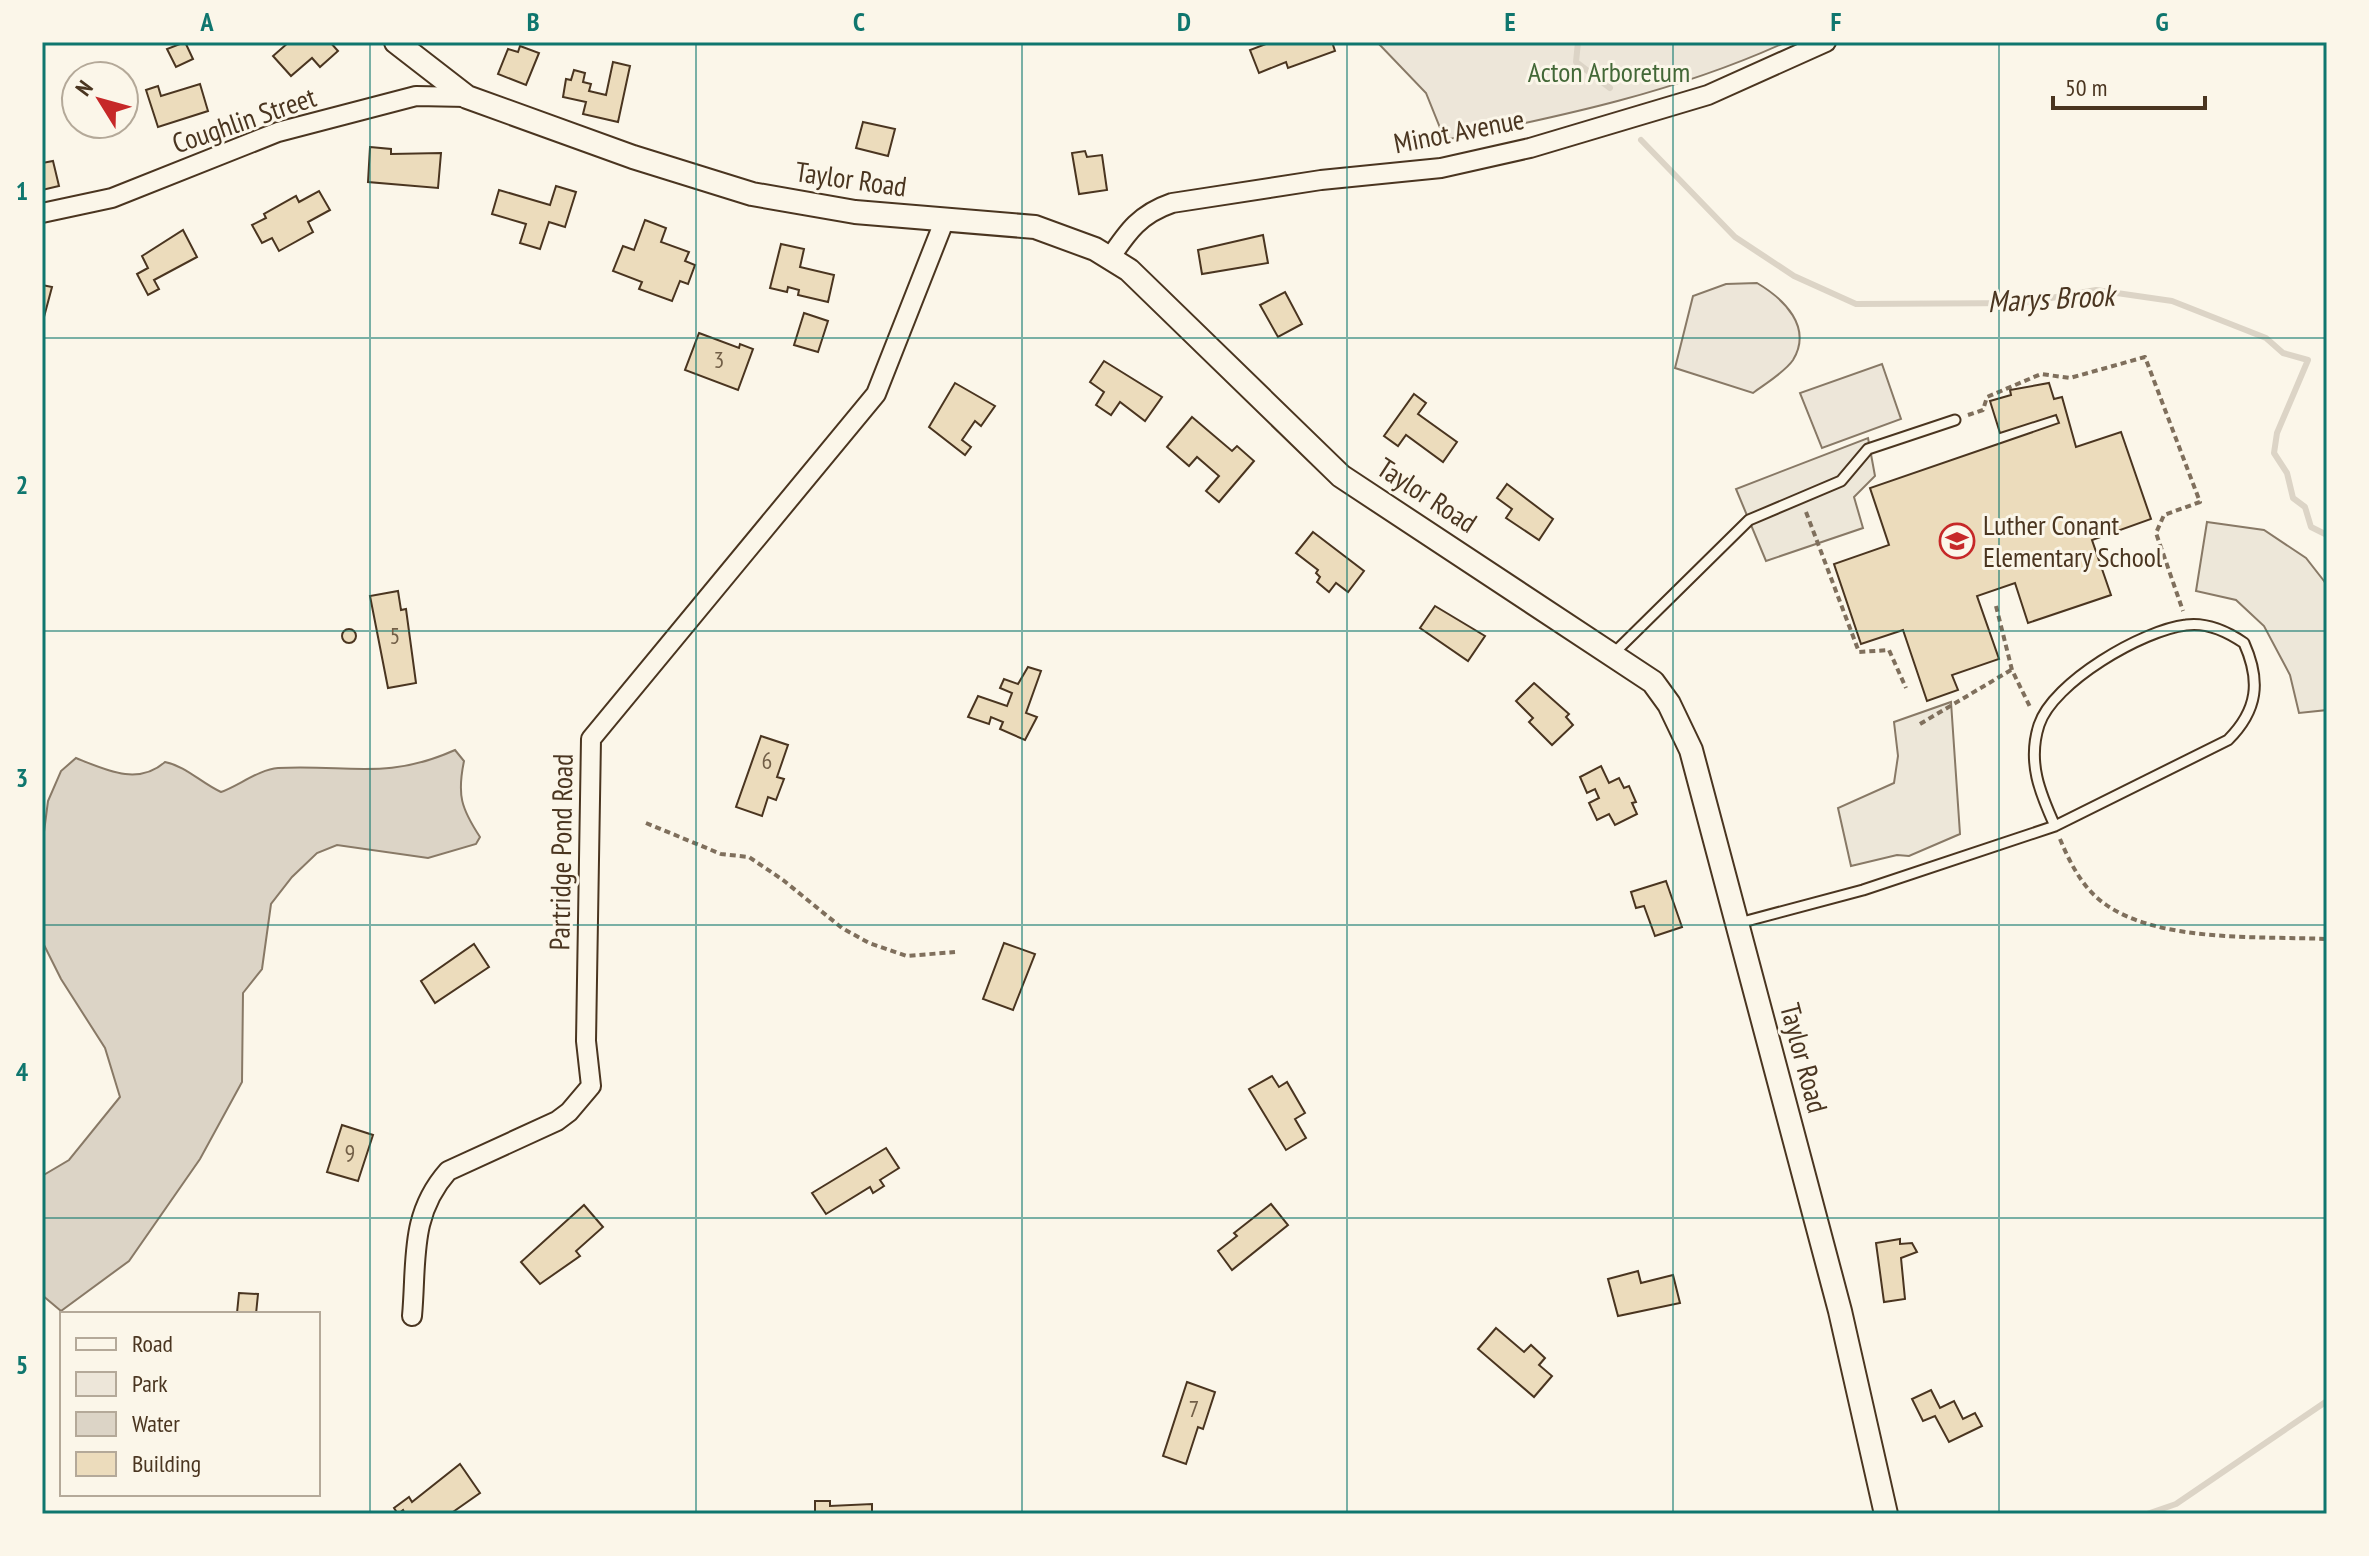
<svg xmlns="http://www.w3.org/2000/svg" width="2369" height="1556" viewBox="0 0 2369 1556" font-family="'PT Sans Narrow',sans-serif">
<rect width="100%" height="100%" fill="#fbf6e9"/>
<g fill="#ede6d9" stroke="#887966" stroke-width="2">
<path d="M1377 42H1786C1677 92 1562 116 1445 140L1426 93Z"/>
<path d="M1757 283C1784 299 1813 327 1793 360 1785 372 1765 384 1753 393L1675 368 1693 296 1726 284Z"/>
<path d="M1882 364 1901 419 1822 448 1800 393Z"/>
</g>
<g fill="#ede7d9" stroke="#887966" stroke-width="2">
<path d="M1868 438 1875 476 1854 497 1863 528 1766 561 1736 489Z"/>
<path d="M2207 522 2264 530 2306 558 2324 581 2327 586V710L2299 713 2290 675 2264 626 2236 600 2196 591Z"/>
<path d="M1951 702 1960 834 1909 856 1897 855 1851 866 1838 808 1894 783 1898 756 1894 722Z"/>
</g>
<path fill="#dcd4c6" stroke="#887966" stroke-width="2" d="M455 750 464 761C457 795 461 808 480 837L476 844 428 858 337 845 317 853 292 877 271 904 262 969 243 993 242 1082 200 1159 129 1261 61 1311 42 1295V1176L69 1160 120 1097 105 1048 61 979 42 941V847L48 801 61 771 76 758C106 770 138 786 165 762 186 766 201 783 221 792 238 786 260 769 278 768 347 764 386 781 455 750Z"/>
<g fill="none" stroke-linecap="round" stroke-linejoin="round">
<g stroke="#dcd4c6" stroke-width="6">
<path d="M1578 42 1576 62 1610 88"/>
<path d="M1641 140 1735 237 1794 276 1856 304 2023 303 2096 290 2172 301 2266 338 2283 353 2308 360 2277 433 2274 453 2287 473 2293 498 2305 507 2311 527 2327 535"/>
<path d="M2147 1514 2176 1504 2327 1401"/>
</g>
</g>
<g fill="#ecdcbc" stroke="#4a3520" stroke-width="2">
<path d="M185 42 193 59 176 67 167 49Z"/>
<path d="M289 42H330L338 51 320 67 312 58 291 76 273 56Z"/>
<path d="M1271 42H1332L1335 51 1288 68 1286 62 1259 73 1250 50Z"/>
<path d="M520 46 539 53 526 85 498 74 508 49 518 52Z"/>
<path d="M613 62 630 66 618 122 583 114 586 102 563 97 566 79 571 80 574 70 585 73 583 82 591 84 589 91 606 95Z"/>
<path d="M200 84 208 111 158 127 146 90 158 86 161 96Z"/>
<path d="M863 122 895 129 888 156 856 148Z"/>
<path d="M370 147 391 149V154L441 153 438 188 368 182Z"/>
<path d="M1085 151 1087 157 1102 155 1107 190 1079 194 1072 153Z"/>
<path d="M53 161 59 186 42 190V163Z"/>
<path d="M556 186 576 192 565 227 549 222 540 249 520 243 526 224 492 214 499 190 550 205Z"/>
<path d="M319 191 330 210 308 222 313 232 279 251 272 238 262 243 252 225 266 218 264 214 296 196 299 202Z"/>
<path d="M645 220 666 228 661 242 689 252 685 261 695 265 688 284 680 281 672 301 639 289 642 282 613 271 623 246 634 250Z"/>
<path d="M183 230 197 257 154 280 159 289 148 295 137 274 148 268 142 256Z"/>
<path d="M1263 235 1268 263 1202 274 1198 250Z"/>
<path d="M781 244 804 249 800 267 834 275 828 302 798 295 799 290 788 287 787 292 770 288Z"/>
<path d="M42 285 52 287 44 317H42Z"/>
<path d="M1285 292 1302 324 1278 337 1260 305Z"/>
<path d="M804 313 828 321 818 352 794 345Z"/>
<path d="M699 333 739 348 740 344 753 349 738 390 685 370Z"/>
<path d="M1104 361 1162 397 1145 421 1120 402 1111 415 1096 405 1104 392 1090 382Z"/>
<path d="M955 383 995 406 981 426 975 421 962 440 971 447 965 455 929 427Z"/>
<path d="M2049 383 2054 399 2062 397 2076 447 2121 432 2151 519 2092 540 2111 595 2028 623 2015 583 1977 596 1999 659 1952 675 1958 690 1927 701 1903 630 1861 644 1834 564 1889 545 1870 488 2059 423 2056 415 2000 433 1990 401 2011 395 2010 390Z"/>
<path d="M1414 394 1426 403 1418 414 1457 442 1443 462 1406 435 1398 446 1384 436Z"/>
<path d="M1192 417 1232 451 1237 446 1254 461 1219 502 1206 491 1219 476 1197 457 1189 466 1167 447Z"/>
<path d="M1507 484 1553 519 1539 540 1506 518 1512 509 1497 498Z"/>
<path d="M1313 532 1364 571 1348 592 1336 583 1329 592 1317 582 1320 577 1316 573 1318 570 1296 553Z"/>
<path d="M398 591 401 610 406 609 416 683 388 688 370 596Z"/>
<path d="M1435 606 1485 636 1468 661 1420 628Z"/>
<circle cx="349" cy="636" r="7"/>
<path d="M1028 667 1041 671 1026 713 1037 717 1025 740 1000 729 1003 722 991 717 989 724 968 717 978 696 1007 706 1012 693 1000 688 1004 679 1018 684Z"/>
<path d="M1534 683 1569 714 1566 717 1573 725 1552 745 1529 722 1533 718 1516 701Z"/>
<path d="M761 736 788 745 777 777 784 779 776 800 768 797 762 816 736 807Z"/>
<path d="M1601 766 1609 783 1619 778 1624 788 1629 786 1636 802 1632 803 1637 814 1615 825 1609 814 1597 820 1589 803 1599 798 1595 789 1587 793 1580 777Z"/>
<path d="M1666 881 1682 927 1655 936 1644 906 1636 908 1631 892Z"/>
<path d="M1004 943 1035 954 1013 1010 983 999Z"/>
<path d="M474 944 489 967 435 1003 421 981Z"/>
<path d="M1272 1076 1279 1087 1287 1082 1305 1113 1295 1119 1306 1138 1286 1150 1249 1089Z"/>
<path d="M342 1125 373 1135 358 1181 327 1172Z"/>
<path d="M886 1148 899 1168 880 1180 884 1186 873 1193 870 1187 826 1214 812 1193Z"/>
<path d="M1271 1204 1288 1225 1232 1270 1218 1251 1237 1236 1234 1233Z"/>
<path d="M584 1205 603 1227 576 1251 580 1256 540 1284 521 1262Z"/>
<path d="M1900 1239V1244L1912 1243 1917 1252 1901 1258 1905 1299 1884 1302 1876 1243Z"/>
<path d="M1638 1271 1641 1283 1673 1275 1680 1303 1618 1316 1608 1279Z"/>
<path d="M239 1293 258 1294 256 1314H224L237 1313Z"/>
<path d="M1496 1328 1524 1352 1531 1345 1545 1358 1539 1365 1552 1376 1534 1397 1478 1349Z"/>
<path d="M1187 1382 1215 1392 1203 1429 1198 1427 1186 1464 1163 1456Z"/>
<path d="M1931 1390 1940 1408 1954 1401 1963 1419 1975 1413 1982 1426 1949 1442 1935 1416 1923 1421 1912 1399Z"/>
<path d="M460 1464 480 1493 450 1514H405L403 1510 398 1514 394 1508 409 1497 412 1502Z"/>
<path d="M815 1501H830V1506L872 1504V1514H810L815 1512Z"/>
</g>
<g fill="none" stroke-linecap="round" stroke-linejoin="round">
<g stroke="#4a3520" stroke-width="13">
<g id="service">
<path d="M1614 653 1749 520 1841 481 1868 449 1955 420"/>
<path d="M1739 923 1863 890 2055 826 2228 740C2258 710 2261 681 2244 643 2228 632 2206 622 2186 625 2143 630 2053 682 2039 725 2027 762 2040 793 2055 826"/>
</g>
</g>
<g stroke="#4a3520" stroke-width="22">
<g id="minor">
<path d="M42 213 112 198 278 132 416 96 467 97"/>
<path d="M1110 258C1128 231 1140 214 1172 203L1321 180 1441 168 1530 148 1708 95 1826 42"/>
<path d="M412 1316C417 1261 409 1215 448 1171L557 1121 569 1112 591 1086 586 1041 591 739 876 394 945 219"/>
</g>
</g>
<g stroke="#4a3520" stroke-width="26">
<path id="tertiary" d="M396 42 467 97 633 157 752 194 855 212 1035 227 1095 249 1129 270 1341 476 1653 682 1669 704 1691 750 1840 1311 1886 1514"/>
</g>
<g stroke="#7f6f5c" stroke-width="4" stroke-dasharray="6 4" stroke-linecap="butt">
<path d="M1968 415 1983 410 1987 397 2041 374 2070 378 2145 357 2200 502 2164 515 2156 533 2183 611"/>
<path d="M1806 512 1859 652 1889 650 1906 688"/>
<path d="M1996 606 2012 670 2031 709"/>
<path d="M1920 724 2011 670"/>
<path d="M646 823 721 854 749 857 783 880 842 928 869 943 907 956 955 952"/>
<path d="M2060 839C2070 863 2083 889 2105 904 2159 943 2262 936 2327 939"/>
</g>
<use href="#service" stroke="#fbf6e9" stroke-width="9"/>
<use href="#minor" stroke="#fbf6e9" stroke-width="18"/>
<use href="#tertiary" stroke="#fbf6e9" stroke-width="22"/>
</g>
<path fill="none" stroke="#0f766e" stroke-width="2" stroke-opacity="0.55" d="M370 42V1514M696 42V1514M1022 42V1514M1347 42V1514M1673 42V1514M1999 42V1514M42 338H2327M42 631H2327M42 925H2327M42 1218H2327"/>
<defs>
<g id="school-ring" transform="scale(1.8)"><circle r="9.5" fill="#fbf6e9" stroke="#c62828" stroke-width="1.5"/><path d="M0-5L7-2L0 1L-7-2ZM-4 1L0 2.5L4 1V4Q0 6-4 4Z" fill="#c62828"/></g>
</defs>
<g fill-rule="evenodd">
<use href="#school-ring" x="1957" y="541"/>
</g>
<g text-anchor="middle" stroke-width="6" stroke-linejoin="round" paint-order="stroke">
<g font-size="24" fill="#725f47">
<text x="719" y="368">3</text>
<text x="395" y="644">5</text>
<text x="767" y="769">6</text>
<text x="350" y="1161">9</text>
<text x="1194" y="1417">7</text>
</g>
<g font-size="28" fill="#436837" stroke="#fbf6e9">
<text x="1609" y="82">Acton Arboretum</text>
</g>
<g font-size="28" fill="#4a3520" stroke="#fbf6e9">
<text transform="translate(244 120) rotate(-19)" y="10">Coughlin Street</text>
<text transform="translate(1459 131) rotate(-11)" y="10">Minot Avenue</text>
<text transform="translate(851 179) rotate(8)" y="10">Taylor Road</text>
<text transform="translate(1427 495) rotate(33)" y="10">Taylor Road</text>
<text transform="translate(561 852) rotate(-89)" y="10">Partridge Pond Road</text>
<text transform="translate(1804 1058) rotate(75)" y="10">Taylor Road</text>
</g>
<g font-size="28" fill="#4a3520" stroke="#fbf6e9" text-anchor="start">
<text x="1983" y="535">Luther Conant<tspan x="1983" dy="32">Elementary School</tspan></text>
</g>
<g font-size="30" font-style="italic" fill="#4a3520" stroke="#fbf6e9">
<text transform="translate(2051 299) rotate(-3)" y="10">Marys Brook</text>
</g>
</g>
<rect width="2369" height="1556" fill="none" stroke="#fbf6e9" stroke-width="88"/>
<rect x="60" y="1312" width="260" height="184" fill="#fbf6e9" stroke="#b4a999" stroke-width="2"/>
<rect x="76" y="1338" width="40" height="12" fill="#fbf6e9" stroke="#b4a999" stroke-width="2"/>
<text x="132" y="1352" font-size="24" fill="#4a3520">Road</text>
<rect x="76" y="1372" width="40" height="24" fill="#ede6d9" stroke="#b4a999" stroke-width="2"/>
<text x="132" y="1392" font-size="24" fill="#4a3520">Park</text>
<rect x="76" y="1412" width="40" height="24" fill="#dcd4c6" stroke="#b4a999" stroke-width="2"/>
<text x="132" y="1432" font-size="24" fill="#4a3520">Water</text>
<rect x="76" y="1452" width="40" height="24" fill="#ecdcbc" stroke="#b4a999" stroke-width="2"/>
<text x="132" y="1472" font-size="24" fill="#4a3520">Building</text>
<g transform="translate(100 100) rotate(307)"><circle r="38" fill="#fbf6e9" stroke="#b4a999" stroke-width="2"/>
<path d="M0-6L14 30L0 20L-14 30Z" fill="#c62828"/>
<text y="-12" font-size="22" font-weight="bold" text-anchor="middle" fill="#4a3520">N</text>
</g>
<path d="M2053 96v12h152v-12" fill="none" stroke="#4a3520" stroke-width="4"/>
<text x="2065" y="96" font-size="24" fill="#4a3520" stroke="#fbf6e9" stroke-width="6" paint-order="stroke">50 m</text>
<rect x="44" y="44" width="2281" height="1468" fill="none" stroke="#0f766e" stroke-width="3"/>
<g font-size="26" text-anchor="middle" font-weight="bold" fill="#0f766e">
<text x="207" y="31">A</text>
<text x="533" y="31">B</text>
<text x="859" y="31">C</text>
<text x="1184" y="31">D</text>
<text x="1510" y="31">E</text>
<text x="1836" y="31">F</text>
<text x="2162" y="31">G</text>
<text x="22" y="200">1</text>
<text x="22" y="494">2</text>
<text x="22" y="787">3</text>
<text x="22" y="1081">4</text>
<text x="22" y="1374">5</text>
</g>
</svg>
